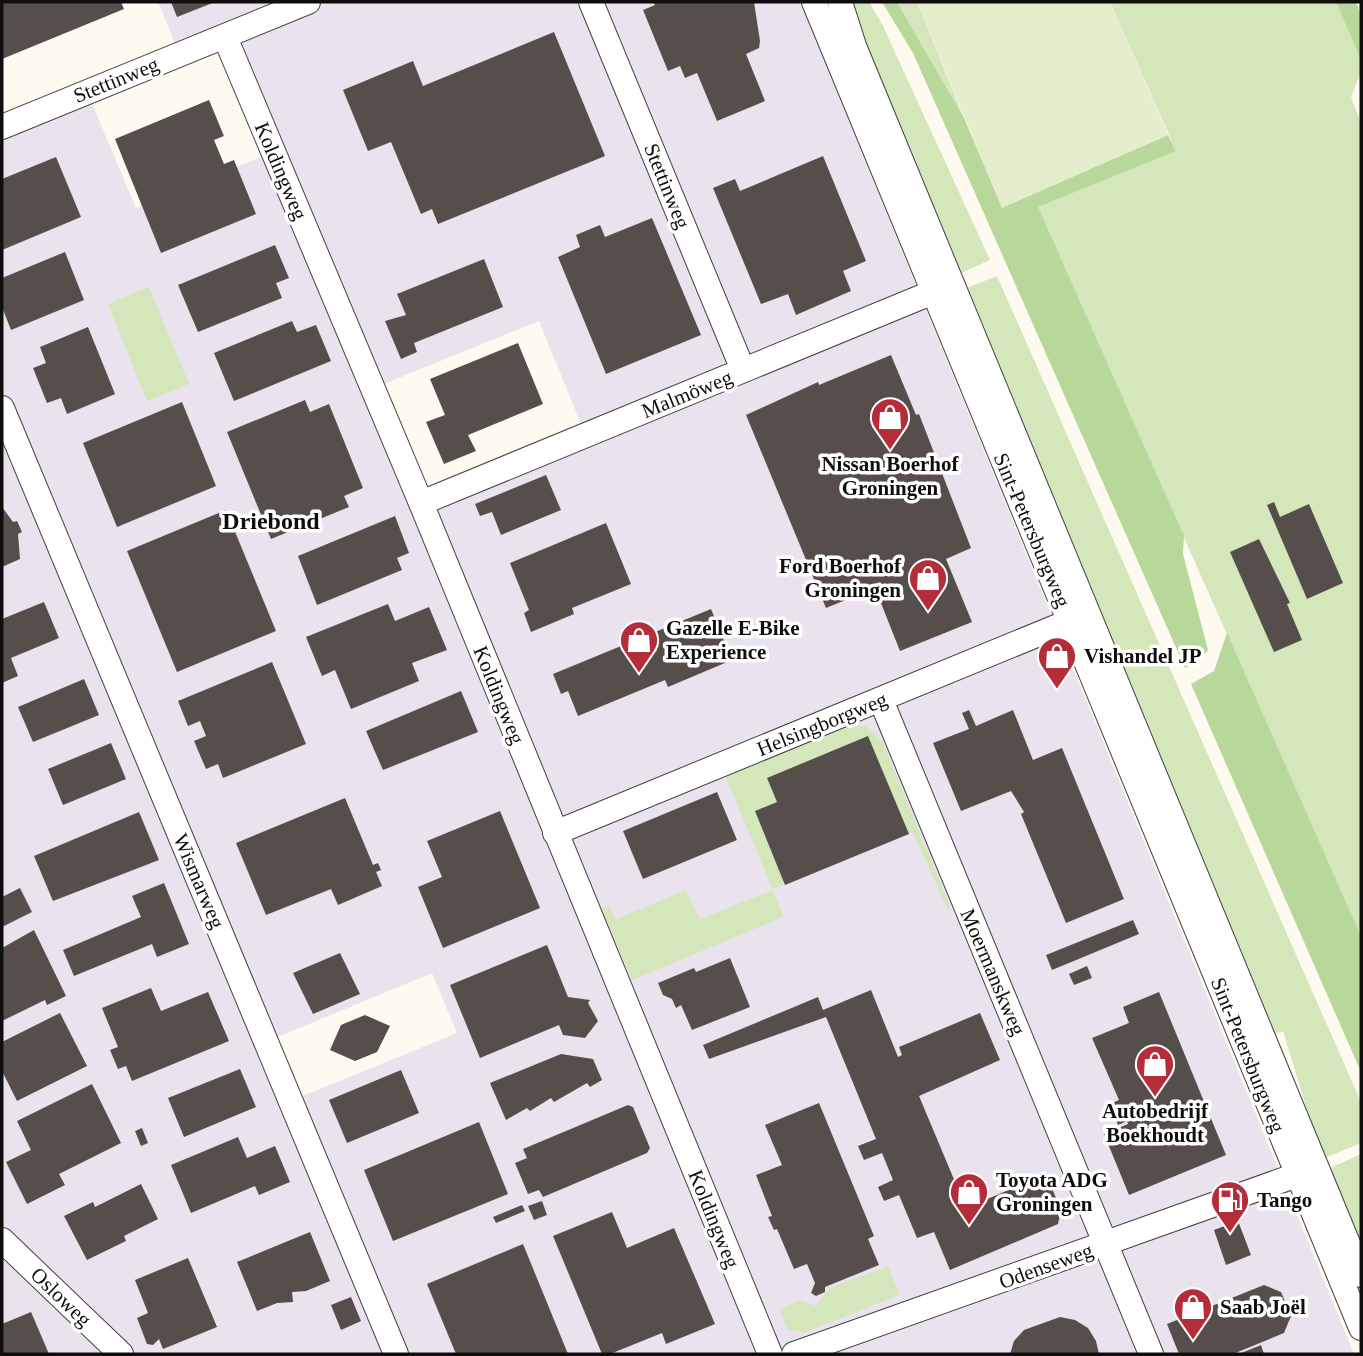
<svg xmlns="http://www.w3.org/2000/svg" width="1363" height="1356" viewBox="0 0 1363 1356" font-family="Georgia,serif">
<rect width="100%" height="100%" fill="#fefaef"/>
<path fill="#eae2ec" fill-rule="evenodd" d="M158 2H800L1354 1354H2V130L88 94 136 208 261 157 215 40 180 55ZM539 321 585 434 425 498 379 386ZM432 973 457 1033 293 1100 268 1041Z"/>
<g fill="#d3e7ba">
<path d="M847 2H869L883 26 990 260 955 276Z"/>
<path d="M897 2H917L964 118Z"/>
<path d="M1110 2H1336L1361 60V72L1351 97 1361 123V936L1037 207 1176 151Z"/>
<path d="M997 276 1361 1102V1143L1322 1159 1283 1031 1276 1034 1259 1007 961 290Z"/>
<path d="M149 287 189 384 147 401 108 304Z"/>
<path d="M856 726H866L882 741 950 906 948 911 913 832 773 889 783 917 632 980 602 909 609 906 615 920 686 890 700 919 773 890 725 775 846 727Z"/>
<path d="M1361 1154V1255L1326 1170Z"/>
<path d="M888 1266 899 1295 803 1333 787 1329 780 1309 801 1300 815 1306 830 1288Z"/>
</g>
<g fill="#b8d79b">
<path d="M882 2H897L964 118 1002 207 1168 135 1176 151 1038 207 1184 536 1183 554 1208 650 1198 662 1185 668 913 53Z"/>
<path d="M1336 2H1356L1361 15V60Z"/>
<path d="M1227 633 1361 936V1072L1191 684 1214 671Z"/>
</g>
<path fill="#e4eecc" d="M917 2H1110L1168 135 1002 208Z"/>
<g fill="#564e4b">
<path d="M2 2H121L124 9 2 59Z"/>
<path d="M171 2H215L177 17Z"/>
<path d="M653 2H754L760 41 759 48 746 54 765 101 717 121 697 73 685 78 680 66 668 71 643 10 655 5Z"/>
<path d="M554 32 605 156 438 224 432 209 421 214 391 142 368 151 343 90 413 61 423 86Z"/>
<path d="M209 100 224 136 214 140 224 164 234 160 256 214 161 253 115 139Z"/>
<path d="M823 156 866 261 843 271 851 291 796 315 788 294 761 304 713 188 735 179 740 191Z"/>
<path d="M56 157 81 217 2 250V179Z"/>
<path d="M652 218 701 335 606 374 558 257 580 247 576 235 600 225 605 237Z"/>
<path d="M275 245 289 278 276 283 282 298 198 332 178 285Z"/>
<path d="M65 252 84 300 11 330 2 307V278Z"/>
<path d="M484 259 503 307 414 343 417 352 401 359 385 321 406 315 397 294Z"/>
<path d="M292 321 297 332 316 325 331 361 234 401 214 353Z"/>
<path d="M88 327 115 394 67 414 61 398 47 403 33 368 46 363 40 347Z"/>
<path d="M518 343 543 404 468 435 476 451 444 464 426 422 445 415 430 379Z"/>
<path d="M891 355 916 415 919 414 971 548 946 559 972 622 900 651 875 588 826 608 746 415 818 382 819 385Z"/>
<path d="M305 400 310 412 329 404 363 488 344 496 349 507 271 539 227 432Z"/>
<path d="M182 402 216 486 117 527 83 443Z"/>
<path d="M546 475 561 510 501 535 492 512 480 516 475 504Z"/>
<path d="M1274 502 1280 517 1309 504 1343 583 1307 599 1267 505Z"/>
<path d="M2 507 13 522 17 521 22 532 18 534 20 559 2 567Z"/>
<path d="M226 510 276 631 177 672 127 551Z"/>
<path d="M395 516 409 553 397 558 402 570 317 605 298 556Z"/>
<path d="M606 523 631 584 572 608 574 614 531 632 524 613 529 610 510 563Z"/>
<path d="M1259 539 1290 603 1287 604 1302 640 1274 652 1230 552Z"/>
<path d="M44 602 59 638 11 658 18 676 2 683V619Z"/>
<path d="M388 604 395 621 429 607 447 650 412 663 419 681 351 709 335 670 322 676 306 637Z"/>
<path d="M711 609 732 660 668 687 665 680 578 716 568 691 561 694 553 674Z"/>
<path d="M272 662 306 744 223 778 218 764 206 769 194 741 206 736 200 721 188 726 178 701Z"/>
<path d="M84 679 99 715 33 742 18 707Z"/>
<path d="M461 691 478 732 383 770 366 731Z"/>
<path d="M969 710 976 726 1013 710 1033 760 1062 748 1124 899 1066 923 1021 814 1024 812 1011 791 961 811 933 743 969 729 962 713Z"/>
<path d="M868 736 909 834 785 885 755 811 777 802 767 778Z"/>
<path d="M111 743 126 779 63 805 48 769Z"/>
<path d="M717 792 737 840 643 879 623 831Z"/>
<path d="M345 798 373 865 378 863 381 870 376 872 382 886 338 905 331 889 266 915 236 843Z"/>
<path d="M500 811 540 908 443 948 418 887 442 877 427 841Z"/>
<path d="M139 812 159 860 53 901 34 856Z"/>
<path d="M164 883 189 944 157 957 152 944 74 976 63 950 141 917 132 896Z"/>
<path d="M20 888 32 912 2 927V897Z"/>
<path d="M1133 920 1139 934 1052 970 1046 955Z"/>
<path d="M34 930 66 996 47 1005 45 1000 2 1021V948Z"/>
<path d="M547 945 568 997 590 1000 588 1003 598 1021 585 1038 563 1035 559 1025 480 1058 450 985Z"/>
<path d="M340 953 360 994 313 1014 293 973Z"/>
<path d="M730 958 750 1007 692 1030 681 1005 676 1008 672 999 663 995 658 983 694 968 696 972Z"/>
<path d="M1087 966 1092 978 1074 985 1069 974Z"/>
<path d="M151 988 161 1011 208 992 229 1041 132 1081 126 1066 118 1069 110 1050 118 1047 102 1008Z"/>
<path d="M871 990 898 1057 902 1055 899 1047 980 1013 1000 1060 919 1096 966 1208 1046 1174 1061 1210 1058 1224 950 1270 934 1232 917 1238 899 1195 884 1201 878 1187 893 1180 882 1153 864 1160 858 1146 876 1139 826 1017 709 1059 703 1045 818 997 823 1010Z"/>
<path d="M1159 992 1226 1155 1129 1195 1104 1134 1128 1124 1127 1121 1118 1125 1110 1104 1119 1100 1092 1038 1129 1023 1123 1007Z"/>
<path d="M60 1013 87 1066 17 1101 2 1071V1042Z"/>
<path d="M365 1015 390 1026 377 1052 355 1061 330 1050 341 1025Z"/>
<path d="M561 1054 593 1059 602 1080 590 1087 587 1083 554 1102 551 1098 530 1111 527 1108 506 1120 490 1083Z"/>
<path d="M240 1069 256 1107 184 1137 168 1098Z"/>
<path d="M401 1070 419 1113 347 1143 329 1100Z"/>
<path d="M92 1084 121 1143 59 1174 65 1185 27 1204 6 1162 31 1150 17 1121Z"/>
<path d="M819 1103 874 1236 868 1239 879 1265 825 1287V1292L816 1296 811 1293 815 1283 807 1264 794 1269 777 1229 774 1230 768 1217 772 1216 756 1175 782 1165 765 1125Z"/>
<path d="M628 1105 633 1107 650 1148 647 1153 543 1197 539 1190 528 1194 515 1163 527 1158 523 1149Z"/>
<path d="M479 1122 508 1194 393 1241 364 1170Z"/>
<path d="M142 1128 148 1143 141 1146 135 1131Z"/>
<path d="M238 1137 247 1158 275 1146 290 1182 259 1195 255 1186 191 1213 171 1165Z"/>
<path d="M141 1184 158 1219 124 1236 126 1241 87 1260 64 1216 93 1202 95 1207Z"/>
<path d="M542 1201 547 1215 534 1220 528 1206Z"/>
<path d="M522 1205 525 1211 496 1223 493 1217Z"/>
<path d="M612 1212 627 1248 674 1228 715 1324 666 1344 662 1333 610 1354H602L553 1236Z"/>
<path d="M1238 1221 1251 1255 1226 1265 1214 1230Z"/>
<path d="M310 1232 330 1281 306 1291 292 1292 293 1302 277 1303 257 1311 237 1262Z"/>
<path d="M523 1244 568 1354H456L427 1284Z"/>
<path d="M188 1258 217 1327 163 1349 159 1339 153 1345 147 1344 137 1318 148 1313 135 1280Z"/>
<path d="M1264 1285 1281 1292 1291 1316 1284 1333 1233 1354H1179L1167 1324Z"/>
<path d="M351 1297 361 1321 341 1330 331 1305Z"/>
<path d="M31 1312 49 1354H2V1324Z"/>
<path d="M1060 1317 1075 1320 1088 1328 1096 1341 1099 1354H1010L1014 1341 1024 1330Z"/>
<path d="M1261 1345 1264 1354H1239Z"/>
</g>
<g fill="none" stroke-linecap="round" stroke-linejoin="round">
<g stroke="#414141" stroke-width="26">
<g id="minor">
<path d="M591 2 743 370"/>
<path d="M814 2 1361 1328"/>
<path d="M840 2 854 46 1361 1275"/>
<path d="M225 37 421 503 770 1354"/>
<path d="M2 127 308 2"/>
<path d="M2 408 396 1354"/>
<path d="M421 503 948 286"/>
<path d="M881 700 1151 1354"/>
<path d="M555 833 1085 615"/>
<path d="M2 1240 121 1354"/>
<path d="M794 1354 1311 1170"/>
</g>
</g>
<use href="#minor" stroke="#fff" stroke-width="24"/>
</g>
<defs>
<g id="shop-pin" transform="scale(2.0125)"><path d="M0 17L-7.5 6A9.5 9.5 0 1 1 7.5 6Z" fill="#b62d3a" stroke="#fff"/><path d="M-5-2.5h2.3a2.7 3.5 0 0 1 5.4 0H5L5.5 6h-11ZM-1.5-2.5h3a1.5 2.3 0 0 0-3 0Z" fill="#fff"/></g>
<g id="fuel-pin" transform="scale(2.0125)"><path d="M0 17L-7.5 6A9.5 9.5 0 1 1 7.5 6Z" fill="#b62d3a" stroke="#fff"/><path d="M-5.5-6h7V0h2V4h1.3V-2.5L3-4.5l.8-.8L6-3V5H2.5V1h-1V6h-7ZM-4.2-4.7v3.2H.2V-4.7Z" fill="#fff"/></g>
</defs>
<g fill-rule="evenodd">
<use href="#shop-pin" x="890" y="417"/>
<use href="#shop-pin" x="928" y="578"/>
<use href="#shop-pin" x="639" y="640"/>
<use href="#shop-pin" x="1057" y="656"/>
<use href="#shop-pin" x="1155" y="1064"/>
<use href="#shop-pin" x="969" y="1192"/>
<use href="#fuel-pin" x="1230" y="1200"/>
<use href="#shop-pin" x="1193" y="1307"/>
</g>
<g text-anchor="middle" stroke-width="7" stroke-linejoin="round" paint-order="stroke">
<g font-size="21" fill="#0e0e0e" stroke="#fff">
<text transform="translate(116 80) rotate(-22)" y="7">Stettinweg</text>
<text transform="translate(281 171) rotate(67)" y="7">Koldingweg</text>
<text transform="translate(667 186) rotate(68)" y="7">Stettinweg</text>
<text transform="translate(687 394) rotate(-22)" y="7">Malmöweg</text>
<text transform="translate(1032 530) rotate(67)" y="7">Sint-Petersburgweg</text>
<text transform="translate(499 695) rotate(68)" y="7">Koldingweg</text>
<text transform="translate(822 724) rotate(-22)" y="7">Helsingborgweg</text>
<text transform="translate(199 881) rotate(67)" y="7">Wismarweg</text>
<text transform="translate(993 972) rotate(67)" y="7">Moermanskweg</text>
<text transform="translate(1248 1055) rotate(68)" y="7">Sint-Petersburgweg</text>
<text transform="translate(714 1219) rotate(68)" y="7">Koldingweg</text>
<text transform="translate(1046 1266) rotate(-20)" y="7">Odenseweg</text>
<text transform="translate(61 1297) rotate(44)" y="7">Osloweg</text>
</g>
<g font-size="21" font-weight="bold" fill="#0e0e0e" stroke="#fff" text-anchor="start">
<text x="890" y="471" text-anchor="middle">Nissan Boerhof<tspan x="890" dy="24">Groningen</tspan></text>
<text x="901" y="573" text-anchor="end">Ford Boerhof<tspan x="901" dy="24">Groningen</tspan></text>
<text x="666" y="635">Gazelle E-Bike<tspan x="666" dy="24">Experience</tspan></text>
<text x="1084" y="663">Vishandel JP</text>
<text x="1155" y="1118" text-anchor="middle">Autobedrijf<tspan x="1155" dy="24">Boekhoudt</tspan></text>
<text x="996" y="1187">Toyota ADG<tspan x="996" dy="24">Groningen</tspan></text>
<text x="1257" y="1207">Tango</text>
<text x="1220" y="1314">Saab Joël</text>
</g>
<g font-size="24" font-weight="bold" fill="#0e0e0e" stroke="#fff">
<text x="271" y="529">Driebond</text>
</g>
</g>
<rect width="1363" height="1356" fill="none" stroke="#0e0e0e" stroke-width="7"/>
</svg>
